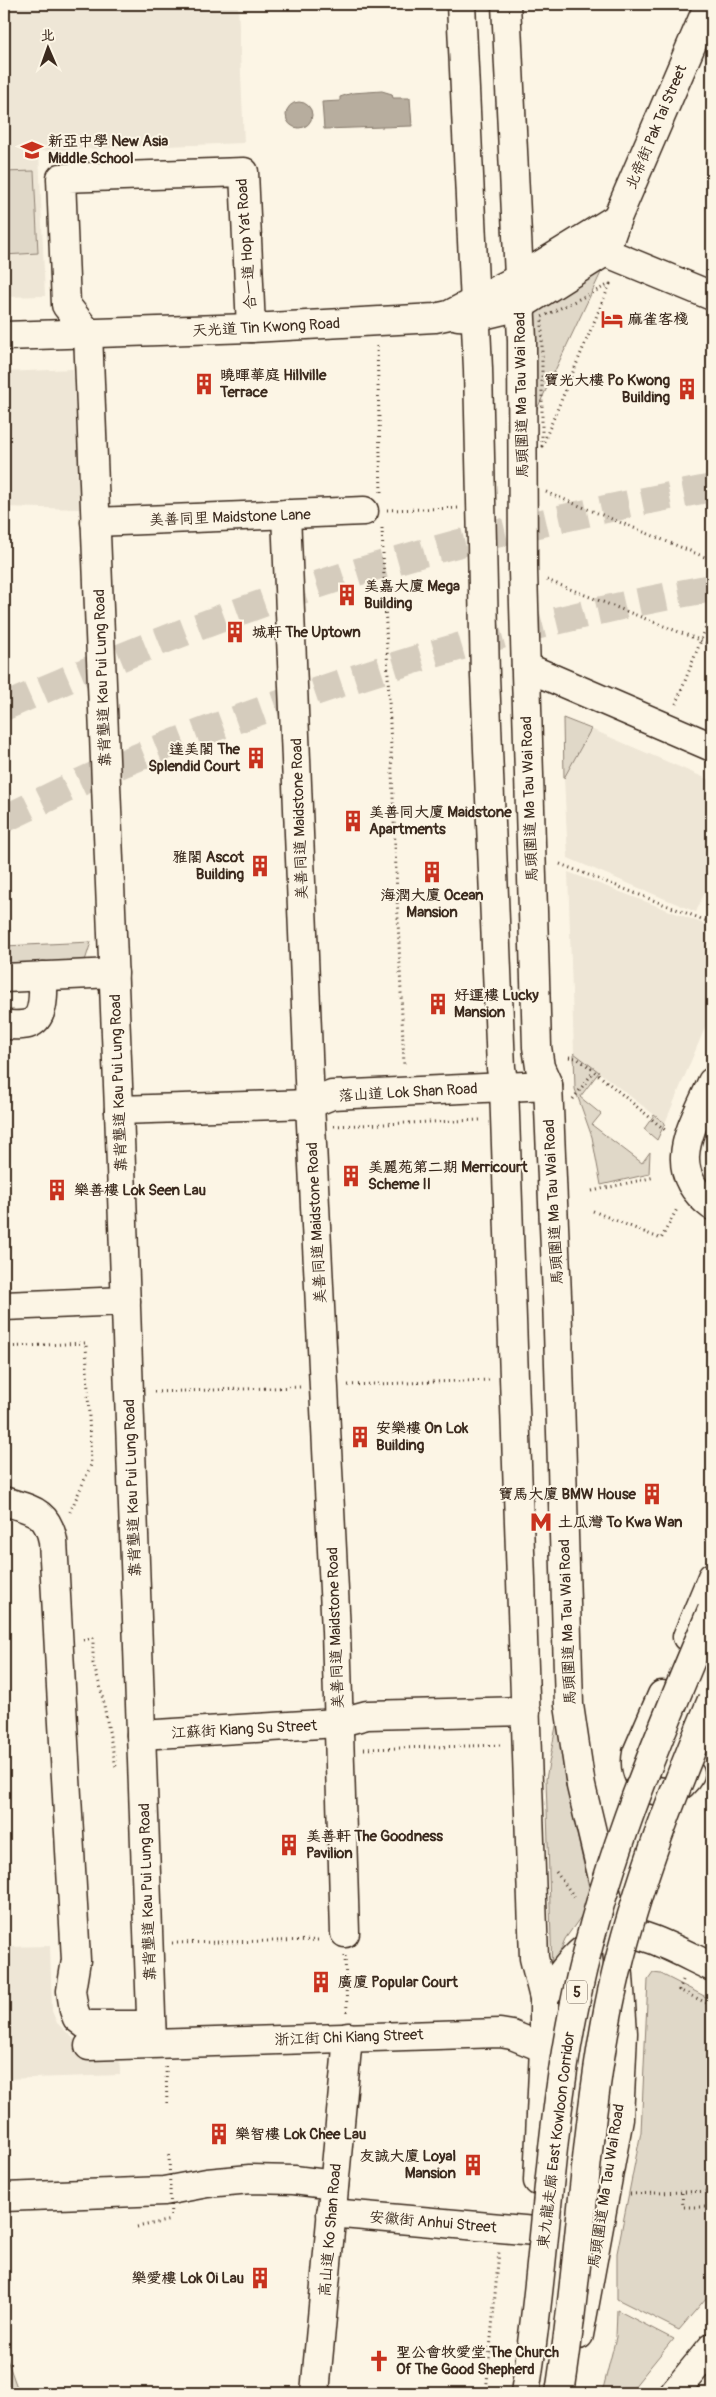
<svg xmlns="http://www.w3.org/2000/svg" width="716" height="2397" viewBox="0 0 716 2397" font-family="Pangolin,'LXGW WenKai TC',sans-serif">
<rect width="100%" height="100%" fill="#fcf5e5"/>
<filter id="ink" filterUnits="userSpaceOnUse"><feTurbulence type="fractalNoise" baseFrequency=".02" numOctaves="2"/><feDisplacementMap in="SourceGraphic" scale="10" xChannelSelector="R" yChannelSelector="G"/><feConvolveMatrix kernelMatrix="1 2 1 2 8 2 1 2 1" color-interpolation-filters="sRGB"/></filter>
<g filter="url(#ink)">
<g fill="#eee6d6">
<path d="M4 4H238L244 143 39 151 45 296 4 297Z"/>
<path d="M73 369 81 509 4 507V372Z"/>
<path d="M591 729 712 781V876L696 912 568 858 564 778Z"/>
<path d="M568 872 712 927V1011L665 1123 574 1053Z"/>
<path d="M50 1946 52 2011 57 2023 74 2039 85 2043 119 2042 120 2075 4 2079V1947Z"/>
</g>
<g fill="#e0d8c8" stroke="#8e8173">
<path d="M34 171 38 253 4 255V172Z"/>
<path d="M606 262 528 428 527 307Z"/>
<path d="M563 718 591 729 564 778Z"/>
<path d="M91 942 83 967 4 970V946Z"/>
<path d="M574 1053 599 1072 580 1097 601 1114 592 1125 642 1163 650 1152 649 1174 601 1185 592 1137 575 1089Z"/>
<path d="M654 1115 665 1123 657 1140 644 1129Z"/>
<path d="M557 1721 566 1785 592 1901 565 1939 552 1971 546 1779Z"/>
<path d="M653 1973 661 1974 712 2000V2291L679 2330 617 2299V2253L641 2132 648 1980Z"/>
<path d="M617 2310 673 2339 629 2393H602L616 2337Z"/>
<path d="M4 2351 19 2393H4Z"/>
</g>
<g fill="#b7ad9e" stroke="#85796b">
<path d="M382 91 392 94 393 98H410L412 126 324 129 322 102 340 101V97L352 93Z"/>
<circle cx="299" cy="115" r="13"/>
</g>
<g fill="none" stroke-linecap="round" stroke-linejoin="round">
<g stroke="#d5ccbd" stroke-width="28" stroke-dasharray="28 14" stroke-linecap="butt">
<path d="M4 707C95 667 187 629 281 597 421 548 567 515 712 488"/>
<path d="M4 819C34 805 65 789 96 775 161 746 229 722 297 698 432 651 571 613 712 588"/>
</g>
<g stroke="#3b2a1e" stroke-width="31">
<g id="minor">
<path d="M605 252 617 218 709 4"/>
<path d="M605 252 712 296"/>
<path d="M458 316 475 317 520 306 605 252"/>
<path d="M88 333 119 1110 152 2043"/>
<path d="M88 333 66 305 61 178 244 172 251 328"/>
<path d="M4 336 251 328 435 318 449 315 518 279 617 218"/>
<path d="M286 514 310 1104 336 1631 345 1933"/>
<path d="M95 522 364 511"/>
<path d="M526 667 712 747"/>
<path d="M4 978 114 973"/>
<path d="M4 1025C11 1025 21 1026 28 1024 46 1019 43 990 43 976"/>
<path d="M712 1082C693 1127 662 1168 712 1206"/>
<path d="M119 1110 310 1104 332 1095 548 1085"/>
<path d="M4 1306 126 1301"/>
<path d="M4 1501C31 1510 47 1510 53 1541L76 1960 71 1991 74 2010 77 2018 86 2025H151"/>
<path d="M687 1637 712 1577"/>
<path d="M662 1695 637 1753C629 1790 671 1807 690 1774"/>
<path d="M141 1735 337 1723 367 1715 526 1711"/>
<path d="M89 2046 500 2033 512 2035 544 2048"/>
<path d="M4 2197 164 2191 207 2183 250 2179 294 2180 334 2185"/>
<path d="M331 2213 535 2231"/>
<path d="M315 2393 348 2037"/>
</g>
</g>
<g stroke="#3b2a1e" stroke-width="31">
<g id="major">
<path d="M461 4 478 369 485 676 501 1068 504 1087 534 1958 544 1998V2048L538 2181"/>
<path d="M506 4 522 340 523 571 537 1047 540 1067 548 1085 557 1296 569 1705 581 1786 616 1933 623 2033 619 2118 579 2335"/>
<path d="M544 1998C561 1973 584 1939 616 1933 640 1928 689 1957 712 1967"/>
<path d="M674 2393 712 2347"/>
</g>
</g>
<g stroke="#3b2a1e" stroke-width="3" stroke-dasharray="1 4" stroke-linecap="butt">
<path d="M610 284 542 446V317Z"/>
<path d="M377 346 381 492"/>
<path d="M546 492 712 560"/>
<path d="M387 510 458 508"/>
<path d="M382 528 404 1066"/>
<path d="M547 580 712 645"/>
<path d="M676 704 712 612"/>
<path d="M560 864 712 923"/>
<path d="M569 1057 576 1058 584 1063 665 1130"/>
<path d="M573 1099 594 1071"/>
<path d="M334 1126 480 1120"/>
<path d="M592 1191 655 1177"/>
<path d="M593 1211 661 1239 678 1207"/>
<path d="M4 1347 86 1343 91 1465 70 1512"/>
<path d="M348 1385 490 1380"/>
<path d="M154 1392 300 1387"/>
<path d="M83 1640 93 1638V1663L101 1690 116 1767"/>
<path d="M364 1749 503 1745"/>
<path d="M556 1872 576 1899"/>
<path d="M172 1943 321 1940"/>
<path d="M345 1956 347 2012"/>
<path d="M683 1980 679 1990 709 2004 712 2044"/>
<path d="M166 2067 167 2106"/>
<path d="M706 2086H712"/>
<path d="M682 2193 683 2207H712"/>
<path d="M630 2194 712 2191"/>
<path d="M137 2227 171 2220"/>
<path d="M486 2393 499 2251"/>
</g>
<use href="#minor" stroke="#fcf5e5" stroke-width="28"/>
<use href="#major" stroke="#fcf5e5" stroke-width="28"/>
<g stroke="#3b2a1e" stroke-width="31" stroke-linecap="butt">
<g id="highway-bridge">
<path d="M525 2393C545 2269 548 2142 572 2018 600 1872 655 1745 712 1610"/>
<path d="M560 2393C580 2267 584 2137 608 2011 629 1904 670 1800 712 1700"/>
</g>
</g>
<path stroke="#3b2a1e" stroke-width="3" stroke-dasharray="1 4" stroke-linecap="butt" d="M169 2155 171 2220"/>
<use href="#highway-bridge" stroke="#fcf5e5" stroke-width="28"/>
</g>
</g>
<defs>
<g id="school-bare" transform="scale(1.725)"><path d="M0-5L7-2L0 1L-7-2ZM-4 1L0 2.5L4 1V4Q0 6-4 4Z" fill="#c8321e" stroke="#fcf5e5" stroke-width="2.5" paint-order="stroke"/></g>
<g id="hotel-bare" transform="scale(1.725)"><path d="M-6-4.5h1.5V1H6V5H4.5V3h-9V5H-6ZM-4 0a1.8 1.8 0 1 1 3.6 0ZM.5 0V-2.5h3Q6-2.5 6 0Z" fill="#c8321e" stroke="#fcf5e5" stroke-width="2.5" paint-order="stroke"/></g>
<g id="building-bare" transform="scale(1.725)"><path d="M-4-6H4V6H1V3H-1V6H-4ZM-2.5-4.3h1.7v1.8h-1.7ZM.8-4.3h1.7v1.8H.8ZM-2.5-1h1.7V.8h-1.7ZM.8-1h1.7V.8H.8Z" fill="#c8321e" stroke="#fcf5e5" stroke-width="2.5" paint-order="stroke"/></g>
<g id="metro-bare" transform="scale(1.725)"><path d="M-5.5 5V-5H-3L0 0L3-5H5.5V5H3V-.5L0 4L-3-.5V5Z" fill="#c8321e" stroke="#fcf5e5" stroke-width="2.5" paint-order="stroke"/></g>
<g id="church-bare" transform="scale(1.725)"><path d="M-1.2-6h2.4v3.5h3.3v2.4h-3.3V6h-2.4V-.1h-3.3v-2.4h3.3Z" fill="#c8321e" stroke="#fcf5e5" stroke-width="2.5" paint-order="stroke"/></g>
</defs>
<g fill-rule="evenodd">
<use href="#school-bare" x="32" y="150"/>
<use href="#hotel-bare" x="612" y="319"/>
<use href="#building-bare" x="204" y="384"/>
<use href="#building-bare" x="687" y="389"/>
<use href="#building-bare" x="347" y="595"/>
<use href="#building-bare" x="235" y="632"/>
<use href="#building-bare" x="256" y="758"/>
<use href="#building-bare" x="353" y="821"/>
<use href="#building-bare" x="260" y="866"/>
<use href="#building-bare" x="432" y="872"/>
<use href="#building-bare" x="438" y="1004"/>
<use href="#building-bare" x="351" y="1176"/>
<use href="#building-bare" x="57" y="1190"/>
<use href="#building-bare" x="360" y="1437"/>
<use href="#building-bare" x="652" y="1494"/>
<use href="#metro-bare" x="541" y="1522"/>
<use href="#building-bare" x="289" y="1845"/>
<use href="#building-bare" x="321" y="1982"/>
<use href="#building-bare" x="219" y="2134"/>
<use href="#building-bare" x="473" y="2165"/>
<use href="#building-bare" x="260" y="2278"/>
<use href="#church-bare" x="379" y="2361"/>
</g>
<g text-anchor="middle" stroke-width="4" stroke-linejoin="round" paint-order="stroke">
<rect fill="#fcf5e5" stroke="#75675a" stroke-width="1" x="567" y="1980.5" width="20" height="23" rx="4"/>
<g font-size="14" font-weight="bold" fill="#3b2a1e">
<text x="577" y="1997">5</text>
</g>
<g font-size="15" fill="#3b2a1e" stroke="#fcf5e5">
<text transform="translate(656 127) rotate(-67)" y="5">北帝街 Pak Tai Street</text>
<text transform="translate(246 244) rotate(-94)" y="5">合一道 Hop Yat Road</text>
<text transform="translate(266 327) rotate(-3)" y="5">天光道 Tin Kwong Road</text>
<text transform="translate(521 395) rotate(-91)" y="5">馬頭圍道 Ma Tau Wai Road</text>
<text transform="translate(230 517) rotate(-2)" y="5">美善同里 Maidstone Lane</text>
<text transform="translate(102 678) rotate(-92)" y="5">靠背壟道 Kau Pui Lung Road</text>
<text transform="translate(529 799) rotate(-92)" y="5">馬頭圍道 Ma Tau Wai Road</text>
<text transform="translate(299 819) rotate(-92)" y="5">美善同道 Maidstone Road</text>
<text transform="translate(118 1083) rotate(-92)" y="5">靠背壟道 Kau Pui Lung Road</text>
<text transform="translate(408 1092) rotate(-3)" y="5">落山道 Lok Shan Road</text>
<text transform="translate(553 1202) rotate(-93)" y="5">馬頭圍道 Ma Tau Wai Road</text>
<text transform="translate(316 1223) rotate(-93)" y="5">美善同道 Maidstone Road</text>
<text transform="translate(132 1488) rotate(-92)" y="5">靠背壟道 Kau Pui Lung Road</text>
<text transform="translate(567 1622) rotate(-92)" y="5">馬頭圍道 Ma Tau Wai Road</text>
<text transform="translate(335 1628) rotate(-92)" y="5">美善同道 Maidstone Road</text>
<text transform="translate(244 1729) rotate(-3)" y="5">江蘇街 Kiang Su Street</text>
<text transform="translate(147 1892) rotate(-92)" y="5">靠背壟道 Kau Pui Lung Road</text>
<text transform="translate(349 2037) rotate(-2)" y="5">浙江街 Chi Kiang Street</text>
<text transform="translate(556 2140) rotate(-83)" y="5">東九龍走廊 East Kowloon Corridor</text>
<text transform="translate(606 2186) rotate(-81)" y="5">馬頭圍道 Ma Tau Wai Road</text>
<text transform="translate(433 2222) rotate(5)" y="5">安徽街 Anhui Street</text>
<text transform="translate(330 2230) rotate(-85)" y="5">高山道 Ko Shan Road</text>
</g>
<g font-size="15" font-weight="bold" fill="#3b2a1e" stroke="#fcf5e5" text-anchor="start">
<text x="48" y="146">新亞中學 New Asia<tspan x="48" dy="17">Middle School</tspan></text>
<text x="628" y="324">麻雀客棧</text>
<text x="220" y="380">曉暉華庭 Hillville<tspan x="220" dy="17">Terrace</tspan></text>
<text x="670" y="385" text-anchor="end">寶光大樓 Po Kwong<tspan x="670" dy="17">Building</tspan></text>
<text x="364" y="591">美嘉大廈 Mega<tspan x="364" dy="17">Building</tspan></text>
<text x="252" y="637">城軒 The Uptown</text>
<text x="240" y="754" text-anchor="end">達美閣 The<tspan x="240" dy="17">Splendid Court</tspan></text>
<text x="369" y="817">美善同大廈 Maidstone<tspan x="369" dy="17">Apartments</tspan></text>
<text x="244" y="862" text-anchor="end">雅閣 Ascot<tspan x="244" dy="17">Building</tspan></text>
<text x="432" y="900" text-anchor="middle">海潤大廈 Ocean<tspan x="432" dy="17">Mansion</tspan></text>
<text x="454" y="1000">好運樓 Lucky<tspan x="454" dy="17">Mansion</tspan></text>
<text x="368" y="1172">美麗苑第二期 Merricourt<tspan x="368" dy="17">Scheme II</tspan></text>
<text x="74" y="1195">樂善樓 Lok Seen Lau</text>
<text x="376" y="1433">安樂樓 On Lok<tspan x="376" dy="17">Building</tspan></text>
<text x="636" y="1499" text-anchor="end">寶馬大廈 BMW House</text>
<text x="558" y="1527">土瓜灣 To Kwa Wan</text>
<text x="306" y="1841">美善軒 The Goodness<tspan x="306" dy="17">Pavilion</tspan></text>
<text x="338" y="1987">廣廈 Popular Court</text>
<text x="235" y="2139">樂智樓 Lok Chee Lau</text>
<text x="456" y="2161" text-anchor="end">友誠大廈 Loyal<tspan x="456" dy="17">Mansion</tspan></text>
<text x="244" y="2283" text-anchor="end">樂愛樓 Lok Oi Lau</text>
<text x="396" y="2357">聖公會牧愛堂 The Church<tspan x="396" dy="17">Of The Good Shepherd</tspan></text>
</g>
</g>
<rect width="716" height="2397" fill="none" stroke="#fcf5e5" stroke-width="20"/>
<rect x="10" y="10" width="696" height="2377" fill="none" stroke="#3b2a1e" stroke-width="2" filter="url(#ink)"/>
<g transform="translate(48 48) rotate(358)" stroke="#fcf5e5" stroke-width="4" paint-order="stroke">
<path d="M0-4L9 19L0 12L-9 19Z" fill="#3b2a1e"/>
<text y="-8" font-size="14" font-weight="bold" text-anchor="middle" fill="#3b2a1e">北</text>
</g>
</svg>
